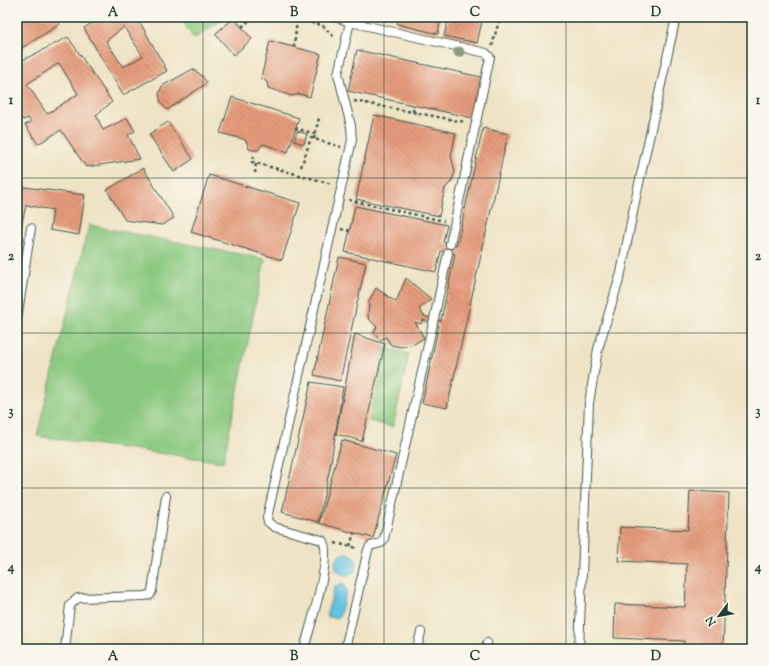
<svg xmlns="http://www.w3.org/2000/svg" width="769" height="666" viewBox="0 0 769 666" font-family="'Sorts Mill Goudy',serif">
<defs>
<pattern id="building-back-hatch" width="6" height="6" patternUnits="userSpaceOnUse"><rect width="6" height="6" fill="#e69b7b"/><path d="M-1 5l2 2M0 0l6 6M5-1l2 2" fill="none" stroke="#ba8066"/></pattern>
</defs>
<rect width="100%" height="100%" fill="#fbf7ec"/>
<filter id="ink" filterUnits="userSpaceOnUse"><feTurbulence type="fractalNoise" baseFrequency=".025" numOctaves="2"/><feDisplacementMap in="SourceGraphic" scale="8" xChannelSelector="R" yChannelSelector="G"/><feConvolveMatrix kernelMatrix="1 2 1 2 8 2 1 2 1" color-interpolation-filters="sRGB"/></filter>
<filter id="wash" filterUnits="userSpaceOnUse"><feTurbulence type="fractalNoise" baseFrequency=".012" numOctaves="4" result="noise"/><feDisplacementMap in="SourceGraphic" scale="16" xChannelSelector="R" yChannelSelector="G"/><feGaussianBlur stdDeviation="0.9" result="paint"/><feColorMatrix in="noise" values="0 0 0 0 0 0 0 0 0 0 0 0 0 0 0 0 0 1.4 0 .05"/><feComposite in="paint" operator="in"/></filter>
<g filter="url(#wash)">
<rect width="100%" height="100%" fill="#efe3c5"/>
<g fill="#88c77e" stroke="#548259">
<path d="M180 17H226L194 39Z"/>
<path d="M89 225 265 259 223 462 37 436Z"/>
<path d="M385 348 409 354 393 427 369 421Z"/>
</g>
<g fill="#63c2e1" stroke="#41808a">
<circle cx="346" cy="564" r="11"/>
<path d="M343 583 347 590 339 617 335 618 328 617 327 613 335 586Z"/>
</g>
<g id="blocks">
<g fill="url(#building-back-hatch)" fill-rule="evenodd">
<path d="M17 17H55L60 24 17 51Z"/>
<path d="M101 17H137L167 71 123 95 84 28ZM124 27 143 56 123 67 106 41Z"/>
<path d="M399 17H441L438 34 397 24Z"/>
<path d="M449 17H483L477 43 444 36Z"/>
<path d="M234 18 252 39 234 55 215 34Z"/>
<path d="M68 37 112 102 96 115 103 130 127 118 135 131 128 135 140 159 86 167 61 130 38 144 25 125 31 122 28 118 23 120 17 111V63ZM59 63 78 94 47 114 27 84Z"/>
<path d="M270 41 321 54 310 97 299 94 292 96 268 88 267 82 261 78Z"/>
<path d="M357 50 481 77 473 118 348 91Z"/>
<path d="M193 69 202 76 207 83 167 110 161 103 159 94 162 86Z"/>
<path d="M232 97 299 118 288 152 263 144 258 150H252L249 149 247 142 243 139 220 133Z"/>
<path d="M374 115 456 133 451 156 455 172 451 182 445 188 439 216 356 199Z"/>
<path d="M168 122 193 159 174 172 149 134Z"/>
<path d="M483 128 508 134 447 408 422 403 439 325 423 320 421 324 415 322 424 338 414 344 401 347 391 345 386 337 380 340 374 332 377 327 368 318 369 301 376 288 396 302 406 278 431 299 419 309 424 316 441 321 455 254 441 251 436 272 345 252 355 206 447 225 443 242 457 245Z"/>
<path d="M297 131 307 134 304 144 294 141Z"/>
<path d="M143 168 174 218 162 225 125 220 107 190Z"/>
<path d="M209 175 300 203 282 260 191 232Z"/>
<path d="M17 186 85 195 79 235 50 230 53 210 26 205 21 228H17Z"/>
<path d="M339 257 366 263 340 381 314 375Z"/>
<path d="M355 334 385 344 362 441 336 434Z"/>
<path d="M311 382 343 387 330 468 318 522 282 512Z"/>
<path d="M342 440 396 455 373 538 319 523Z"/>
<path d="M690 491 729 493 723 649H683L684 641 614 638 615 604 685 607 687 564 618 561 620 527 688 530Z"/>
</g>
</g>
</g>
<g filter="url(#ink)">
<use href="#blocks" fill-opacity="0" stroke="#3e564a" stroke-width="1"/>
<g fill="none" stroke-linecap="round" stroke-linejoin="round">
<g stroke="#3e564a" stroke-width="10">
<g id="lane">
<path d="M335 17 350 22 486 53 490 57 450 244"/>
<path d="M17 319 31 228"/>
<path d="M434 319 448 253"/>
<path d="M65 649 70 605 78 598 144 596 150 595 152 591 166 496"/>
<path d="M304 649C309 630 334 553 322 540L274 527 268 522 267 518 352 140 351 126 338 74 350 22"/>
<path d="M345 649 368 550 370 546 381 543 384 539 433 323"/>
<path d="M417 649 421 632"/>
<path d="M486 649 487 643"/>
<path d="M579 649 589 403 598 349 621 273 636 197 676 17"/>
</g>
</g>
<g stroke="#3e564a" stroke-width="2.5" stroke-dasharray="3 3" stroke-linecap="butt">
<path d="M295 17 297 20 322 25 335 38"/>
<path d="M242 27 253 17"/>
<path d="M492 46 500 17"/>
<path d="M294 47 297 20"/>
<path d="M354 101 465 122"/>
<path d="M413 112 414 105"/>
<path d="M295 128 315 134"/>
<path d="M314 139 319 118"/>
<path d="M254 156 252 162 332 184"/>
<path d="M301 167 311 138 341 147"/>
<path d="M255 173 256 163"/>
<path d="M349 200 444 221"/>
<path d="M341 229 350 231"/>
<path d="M335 543 357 548"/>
<path d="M350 546 354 533"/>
</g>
<use href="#lane" stroke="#fff" stroke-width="8"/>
</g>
<circle fill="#8b9b7f" cx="459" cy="52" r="5.5"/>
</g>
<path fill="none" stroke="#1f3d34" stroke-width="1" stroke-opacity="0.55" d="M203 17V649M384 17V649M566 17V649M17 178H752M17 333H752M17 488H752"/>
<rect width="769" height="666" fill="none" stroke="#fbf7ec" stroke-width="44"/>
<g transform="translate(719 616) rotate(238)" stroke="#fbf7ec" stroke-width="3" paint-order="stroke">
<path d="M0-3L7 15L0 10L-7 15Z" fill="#1f3d34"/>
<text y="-6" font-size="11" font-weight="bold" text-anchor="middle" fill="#1f3d34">N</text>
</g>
<rect x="22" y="22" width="725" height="622" fill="none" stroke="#1f3d34" stroke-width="1.5"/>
<g font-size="13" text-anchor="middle" font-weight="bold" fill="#1f3d34">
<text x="113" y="16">A</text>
<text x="294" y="16">B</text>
<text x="475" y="16">C</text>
<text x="656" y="16">D</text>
<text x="11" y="104">1</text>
<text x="758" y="104">1</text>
<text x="11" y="260">2</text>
<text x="758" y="260">2</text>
<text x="11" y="415">3</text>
<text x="758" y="415">3</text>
<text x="11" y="571">4</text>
<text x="758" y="571">4</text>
<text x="113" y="660">A</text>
<text x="294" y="660">B</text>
<text x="475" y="660">C</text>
<text x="656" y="660">D</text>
</g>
</svg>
